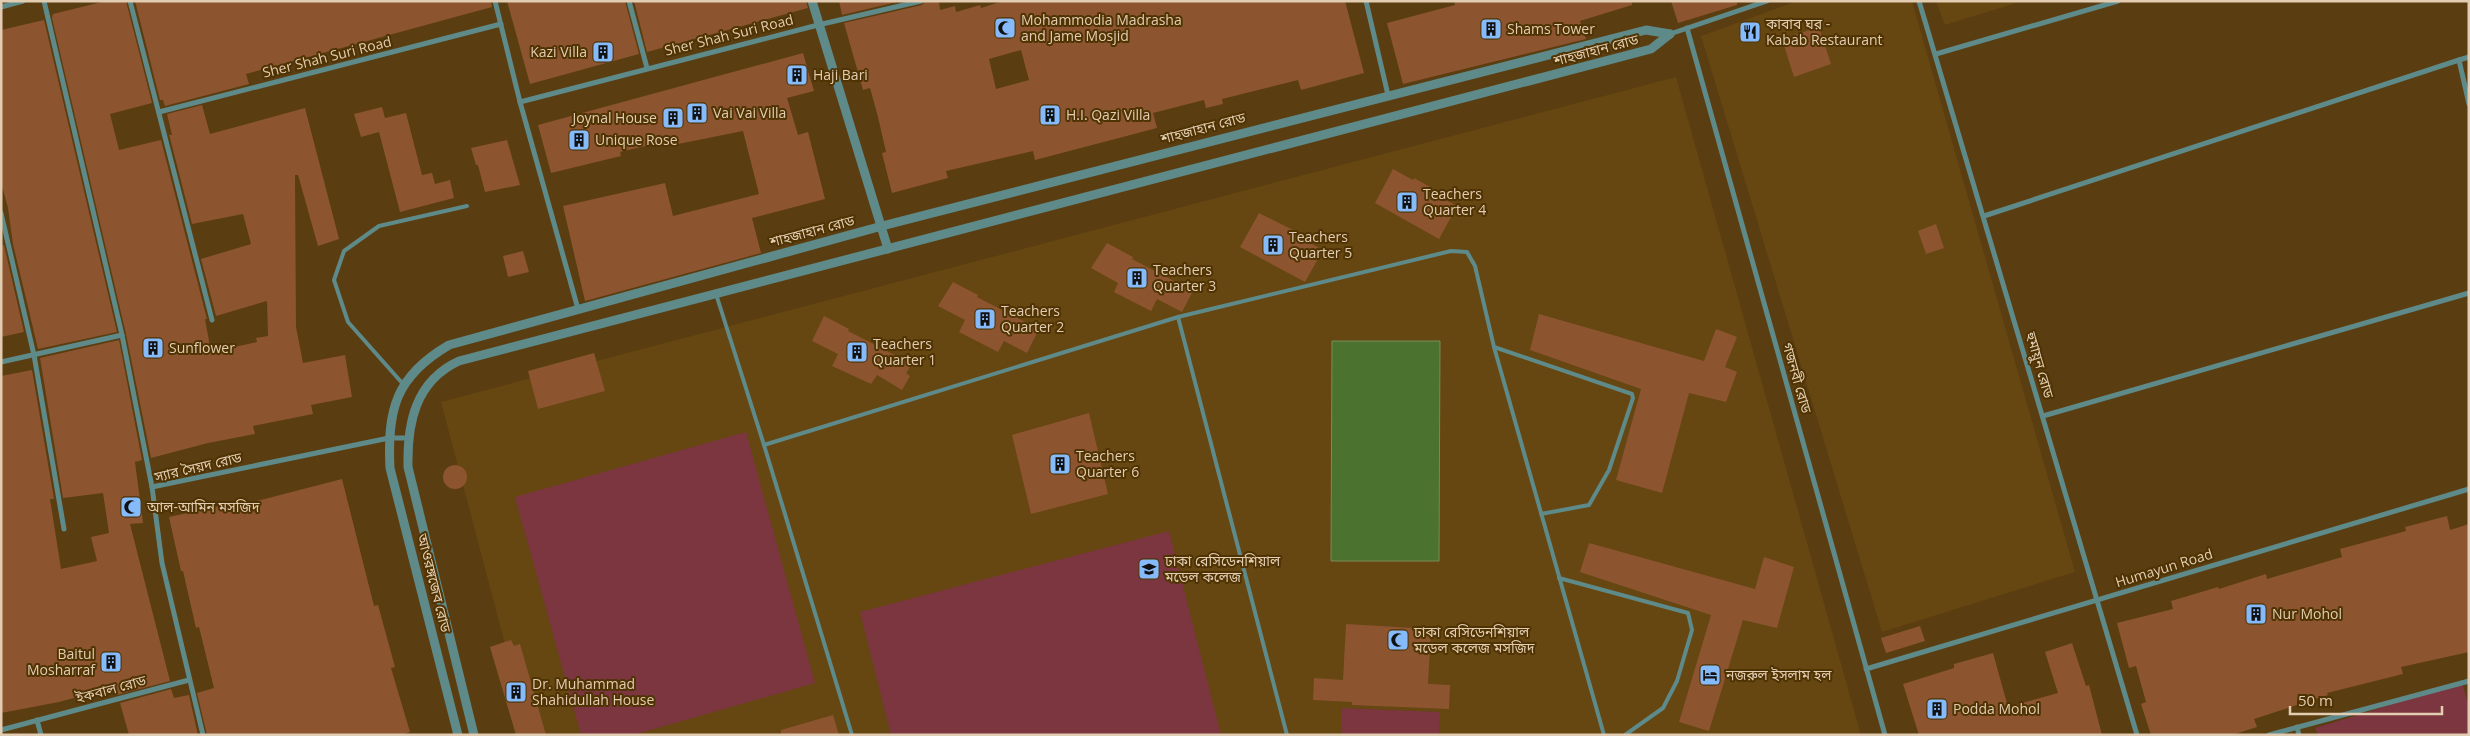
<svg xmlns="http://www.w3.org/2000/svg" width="2470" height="736" viewBox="0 0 2470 736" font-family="'Open Sans','Noto Sans Bengali',sans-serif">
<rect width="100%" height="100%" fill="#5a3d10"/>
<g fill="#664611">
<path d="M1797 1H1912L2075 572 1882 632 1701 36Z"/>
<path d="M1936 1H2023L1945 25Z"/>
<path d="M1676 77 1861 735H529L441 402Z"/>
</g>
<g fill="#7c363f">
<path d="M746 432 815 683 633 735H581L515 497Z"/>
<path d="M1169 531 1221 735H891L860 612Z"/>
<path d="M2462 683 2469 706V735H2318L2315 728Z"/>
<path d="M1342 708 1440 712 1439 735H1341Z"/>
</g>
<path fill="#4b722e" stroke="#798d56" d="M1332 341H1440L1439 561H1331Z"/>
<g fill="#8c5530" fill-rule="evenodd">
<path d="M106 1H126L152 103 110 114 119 150 161 140 207 319H205L211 352 257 342 256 338 268 336 267 301 216 316 201 259 251 244 243 214 192 224 170 138 169 135H172L167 114 202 105 210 134 305 108 339 239 318 246 298 175H295L296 327 303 363 345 355 352 397 311 405 313 414 253 426 255 434 208 443 151 458 126 334 52 18 53 14Z"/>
<path d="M135 1H491L492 7 246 74 249 84 165 106 163 100H160Z"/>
<path d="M507 1H625L639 54 530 84Z"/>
<path d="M634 1H806L808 8 647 52Z"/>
<path d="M839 1H901L842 15Z"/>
<path d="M925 1H939L940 10 955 6 956 12 980 5 981 8 1003 1H1345L1364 73 1301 90 1298 80 1222 99 1223 104 1206 108 1204 100 1153 113 1157 128 1035 160 1033 151 946 171 948 178 892 193 882 153 886 152 878 117 870 88 863 90 844 23 922 5ZM1021 50 1029 80 996 89 989 59Z"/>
<path d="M1454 1H1632V5L1580 21 1586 39 1403 84 1387 23 1455 5Z"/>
<path d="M1671 1H1737V5L1678 23Z"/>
<path d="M44 20 117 332 38 349 13 244 8 208 1 182V30Z"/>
<path d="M1819 27 1831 64 1794 77 1782 39Z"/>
<path d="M803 53 814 91 787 98 798 135 808 132 825 199 752 218 761 253 585 301 563 206 665 183 673 216 759 194 743 131 668 146 667 141 620 152 621 156 551 173 538 125Z"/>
<path d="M382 107 385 118 406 113 422 175 432 173 435 184 450 180 454 198 400 212 379 132 361 137 354 114Z"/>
<path d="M507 140 520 185 485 192 478 165H476L471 148Z"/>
<path d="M1393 169 1413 180 1414 178 1439 192 1437 195 1457 206 1439 239 1375 203Z"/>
<path d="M1259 213 1305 236 1303 239 1323 250 1305 282 1240 247Z"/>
<path d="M1936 224 1944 248 1926 254 1918 231Z"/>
<path d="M1107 243 1133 257 1132 259 1193 291 1182 312 1157 299 1151 311 1114 292 1118 283 1091 268Z"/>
<path d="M4 245 24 332 1 337V246Z"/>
<path d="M523 251 529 272 508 277 503 256Z"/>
<path d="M953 282 978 295 977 297 1039 329 1027 353 1004 341 998 352 959 332 965 320 938 306Z"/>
<path d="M1539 314 1704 361 1716 329 1737 337 1725 367 1737 372 1726 402 1689 393 1662 493 1616 480 1641 389 1530 350Z"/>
<path d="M824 316 849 329 848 331 912 364 906 373 910 376 902 390 877 375 871 384 832 366 838 354 812 341Z"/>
<path d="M119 340 142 460 135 462 143 523 130 524 170 681 117 695 116 689 103 692V690L59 702 1 713V376L32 370 54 499H50L61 569 97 561 91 537 109 533 103 493 63 498 40 358Z"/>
<path d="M594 353 605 391 538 409 528 371Z"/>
<path d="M1089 413 1108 494 1031 514 1012 435Z"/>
<circle cx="455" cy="477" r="12"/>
<path d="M342 479 374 606 378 605 395 667 391 668 410 732 401 735H207L197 693 214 688 199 627 196 628 183 571H181L169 517 238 502V506Z"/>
<path d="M2447 516 2450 530 2469 524V652L2401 667 2403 674 2327 693 2328 695 2254 719 2257 727 2232 735H2151L2141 704 2146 702 2136 666 2129 668 2117 623 2173 609 2171 601 2218 587 2219 589 2266 574 2267 579 2342 557 2340 549 2406 531 2405 527Z"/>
<path d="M1589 543 1755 589 1764 557 1794 567 1777 628 1743 620 1709 731 1679 722 1711 615 1580 572Z"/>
<path d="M1346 624 1431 629 1428 684 1450 685 1449 709 1352 705V702L1313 700 1314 678 1343 680Z"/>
<path d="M1920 626 1925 641 1886 653 1881 638Z"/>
<path d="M511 640 514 646 520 644 546 735H516L490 647Z"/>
<path d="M2072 643 2086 686 2089 685 2102 735H1919L1903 684 1954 668V664L1993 653 2008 707 2058 693 2045 652Z"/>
<path d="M171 689 174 698 189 695 198 735H129L120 703Z"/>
<path d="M833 715 839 735H781V730Z"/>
</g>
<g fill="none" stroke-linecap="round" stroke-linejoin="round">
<g stroke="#5e8a89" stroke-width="4">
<path d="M716 294 764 445"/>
<path d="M1178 317 1287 735"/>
<path d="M1494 347 1632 394 1633 398 1609 470 1589 505 1541 514"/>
<path d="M403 384 348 322 334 280 344 251 379 226 467 206"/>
<path d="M1559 578 1688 613 1692 630 1677 681 1663 708 1625 735"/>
<path d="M852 735 764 445 1178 317 1451 251 1467 252 1475 266 1494 347 1604 735"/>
</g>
<g stroke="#5e8a89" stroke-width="5">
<path d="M44 1 122 335 152 487 162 563 203 735"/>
<path d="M130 1 212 320"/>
<path d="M495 1 520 102 578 309"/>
<path d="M629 1 647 68"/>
<path d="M1366 1 1388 95"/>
<path d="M1919 1 2137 735"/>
<path d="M1 7 23 1"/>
<path d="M1687 28 1885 735"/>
<path d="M1670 34 1767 1"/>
<path d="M1936 54 2118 1"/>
<path d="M2469 57 2459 60 2469 104"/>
<path d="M520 102 818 25 921 1"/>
<path d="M159 112 501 24"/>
<path d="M1 213 34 355 64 529"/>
<path d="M1984 216 2459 60"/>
<path d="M1 362 122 335"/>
<path d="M2043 416 2469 293"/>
<path d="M152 487 389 438H407"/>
<path d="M1866 669 2469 489"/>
<path d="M37 720 41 735"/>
<path d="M2297 727 2299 735"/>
<path d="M1 730 189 680"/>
<path d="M2269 735 2469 681"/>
</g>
<g stroke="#5e8a89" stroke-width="9">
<path d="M812 1 888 249"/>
<path d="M458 735 390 468C387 409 396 376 449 345L882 226 1646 30 1670 34"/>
<path d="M474 735 408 467C407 424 415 381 459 361L1651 49 1670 34"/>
</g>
</g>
<defs>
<g id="mosque-square" transform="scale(1.125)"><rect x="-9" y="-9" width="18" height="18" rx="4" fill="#86bbfb" stroke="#4f3303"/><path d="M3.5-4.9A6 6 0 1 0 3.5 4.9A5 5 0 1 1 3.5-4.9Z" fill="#111"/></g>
<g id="building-square" transform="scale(1.125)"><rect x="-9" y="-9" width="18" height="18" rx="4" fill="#86bbfb" stroke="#4f3303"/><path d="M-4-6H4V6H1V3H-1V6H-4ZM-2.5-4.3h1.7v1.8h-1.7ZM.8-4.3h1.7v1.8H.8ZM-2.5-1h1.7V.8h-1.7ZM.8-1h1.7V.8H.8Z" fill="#111"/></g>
<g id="restaurant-square" transform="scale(1.125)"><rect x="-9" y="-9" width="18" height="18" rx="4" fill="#86bbfb" stroke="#4f3303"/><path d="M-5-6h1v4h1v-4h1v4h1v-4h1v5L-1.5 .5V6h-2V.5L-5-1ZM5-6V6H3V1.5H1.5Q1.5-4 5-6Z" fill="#111"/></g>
<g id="university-square" transform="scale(1.125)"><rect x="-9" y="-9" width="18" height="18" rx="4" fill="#86bbfb" stroke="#4f3303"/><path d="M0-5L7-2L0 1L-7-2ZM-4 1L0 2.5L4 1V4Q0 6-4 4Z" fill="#111"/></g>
<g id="hotel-square" transform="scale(1.125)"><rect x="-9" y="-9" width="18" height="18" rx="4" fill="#86bbfb" stroke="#4f3303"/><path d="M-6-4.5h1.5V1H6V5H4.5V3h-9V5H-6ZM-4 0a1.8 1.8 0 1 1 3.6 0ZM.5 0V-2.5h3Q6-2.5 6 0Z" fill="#111"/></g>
</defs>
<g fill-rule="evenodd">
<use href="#mosque-square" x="1005" y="28"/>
<use href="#building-square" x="1491" y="29"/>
<use href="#restaurant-square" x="1750" y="32"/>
<use href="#building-square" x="603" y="52"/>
<use href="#building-square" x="797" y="75"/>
<use href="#building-square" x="697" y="113"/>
<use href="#building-square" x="1050" y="115"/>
<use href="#building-square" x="673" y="118"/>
<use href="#building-square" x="579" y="140"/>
<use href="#building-square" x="1407" y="202"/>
<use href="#building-square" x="1273" y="245"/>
<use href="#building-square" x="1137" y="278"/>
<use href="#building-square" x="985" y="319"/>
<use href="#building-square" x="153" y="348"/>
<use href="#building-square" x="857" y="352"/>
<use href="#building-square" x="1060" y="464"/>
<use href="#mosque-square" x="131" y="507"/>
<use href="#university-square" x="1149" y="569"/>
<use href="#building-square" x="2256" y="614"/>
<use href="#mosque-square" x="1398" y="640"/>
<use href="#building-square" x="111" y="662"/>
<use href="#hotel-square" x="1710" y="675"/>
<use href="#building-square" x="516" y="692"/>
<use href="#building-square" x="1937" y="709"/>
</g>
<g text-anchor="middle" stroke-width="4" stroke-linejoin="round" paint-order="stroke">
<g font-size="14" fill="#e3cdb2" stroke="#4f3303" text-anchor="start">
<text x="1021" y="25">Mohammodia Madrasha<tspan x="1021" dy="16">and Jame Mosjid</tspan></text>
<text x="1766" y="29">কাবাব ঘর -<tspan x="1766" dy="16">Kabab Restaurant</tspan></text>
<text x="1507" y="34">Shams Tower</text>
<text x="587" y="57" text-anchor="end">Kazi Villa</text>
<text x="813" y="80">Haji Bari</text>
<text x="713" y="118">Vai Vai Villa</text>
<text x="1066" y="120">H.I. Qazi Villa</text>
<text x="657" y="123" text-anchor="end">Joynal House</text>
<text x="595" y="145">Unique Rose</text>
<text x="1423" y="199">Teachers<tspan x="1423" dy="16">Quarter 4</tspan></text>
<text x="1289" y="242">Teachers<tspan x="1289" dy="16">Quarter 5</tspan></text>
<text x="1153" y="275">Teachers<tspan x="1153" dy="16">Quarter 3</tspan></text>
<text x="1001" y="316">Teachers<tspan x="1001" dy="16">Quarter 2</tspan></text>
<text x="873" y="349">Teachers<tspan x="873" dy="16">Quarter 1</tspan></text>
<text x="169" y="353">Sunflower</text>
<text x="1076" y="461">Teachers<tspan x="1076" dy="16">Quarter 6</tspan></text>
<text x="147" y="512">আল-আমিন মসজিদ</text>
<text x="1165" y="566">ঢাকা রেসিডেনশিয়াল<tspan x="1165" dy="16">মডেল কলেজ</tspan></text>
<text x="2272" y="619">Nur Mohol</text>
<text x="1414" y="637">ঢাকা রেসিডেনশিয়াল<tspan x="1414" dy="16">মডেল কলেজ মসজিদ</tspan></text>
<text x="95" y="659" text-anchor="end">Baitul<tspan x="95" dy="16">Mosharraf</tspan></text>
<text x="1726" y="680">নজরুল ইসলাম হল</text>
<text x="532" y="689">Dr. Muhammad<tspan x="532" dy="16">Shahidullah House</tspan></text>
<text x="1953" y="714">Podda Mohol</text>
</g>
<g font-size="14" fill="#e3cdb2" stroke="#4f3303">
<text transform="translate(729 35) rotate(-14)" y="5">Sher Shah Suri Road</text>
<text transform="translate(1596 50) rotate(-15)" y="5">শাহজাহান রোড</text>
<text transform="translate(327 57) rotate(-14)" y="5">Sher Shah Suri Road</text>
<text transform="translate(1203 128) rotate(-15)" y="5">শাহজাহান রোড</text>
<text transform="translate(812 231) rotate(-15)" y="5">শাহজাহান রোড</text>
<text transform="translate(2040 365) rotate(74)" y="5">হুমায়ুন রোড</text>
<text transform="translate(1797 378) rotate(74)" y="5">গজনবী রোড</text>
<text transform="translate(198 467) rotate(-13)" y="5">স্যার সৈয়দ রোড</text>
<text transform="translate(2164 568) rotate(-17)" y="5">Humayun Road</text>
<text transform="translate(434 583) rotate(76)" y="5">আওরঙ্গজেব রোড</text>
<text transform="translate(111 689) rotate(-15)" y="5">ইকবাল রোড</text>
</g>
</g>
<rect width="2470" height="736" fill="none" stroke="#e3cdb2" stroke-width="5"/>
<path d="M2290 706v8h152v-8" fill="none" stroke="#e3cdb2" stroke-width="2.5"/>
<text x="2298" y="706" font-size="15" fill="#e3cdb2" stroke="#4f3303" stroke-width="4" paint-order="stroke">50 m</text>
</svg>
